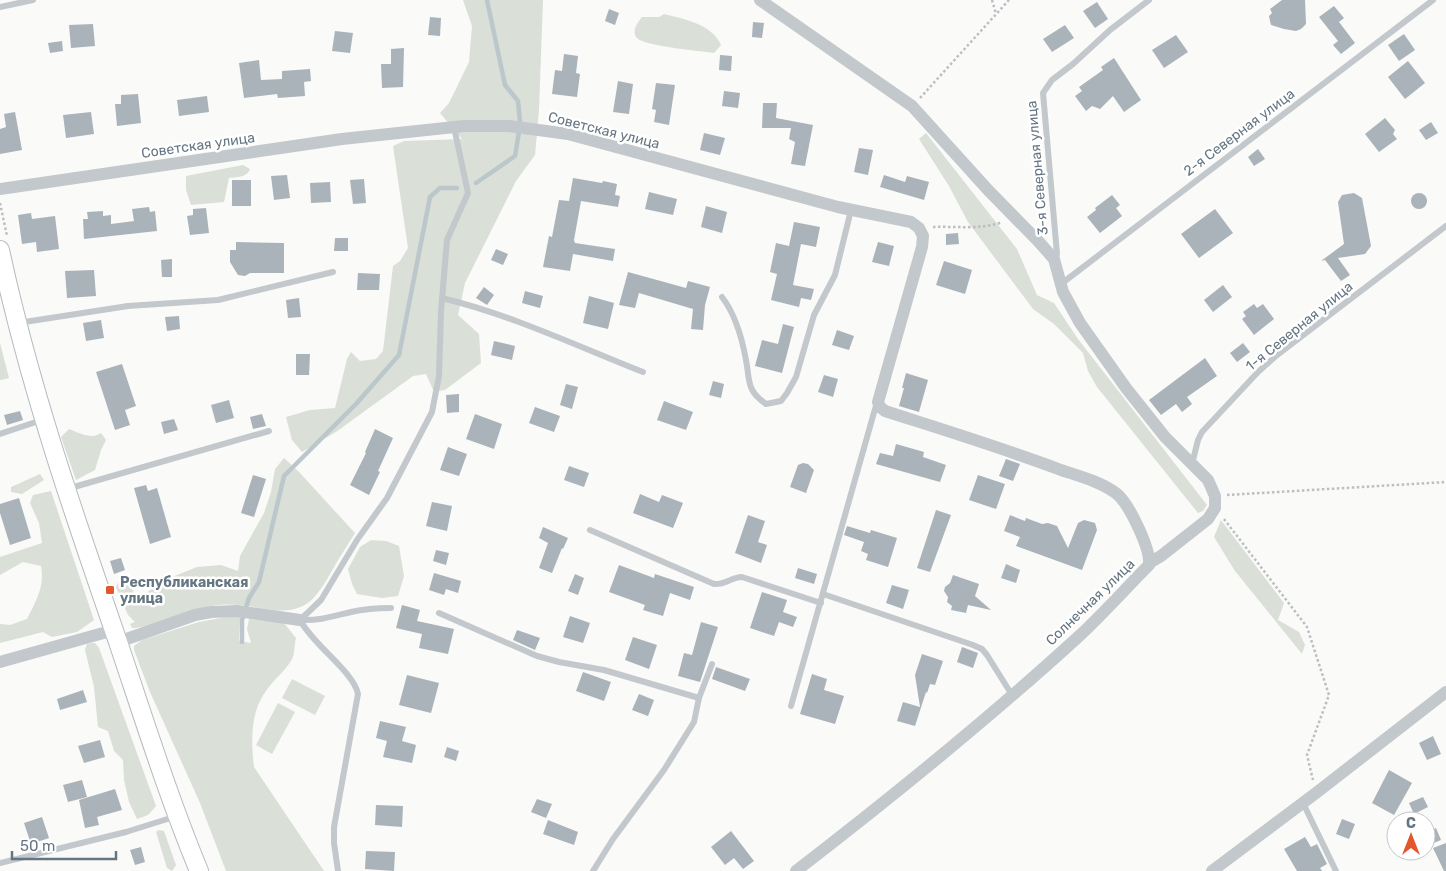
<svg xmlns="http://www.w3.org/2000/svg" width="1446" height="871" viewBox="0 0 1446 871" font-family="Rubik,sans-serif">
<rect width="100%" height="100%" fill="#fafaf8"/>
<g fill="#dadfd7">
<path d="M463 0H543L539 110 535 155 516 181 465 283 458 315 479 334 481 363 445 390 434 392 426 374 413 376 336 432 302 452 292 440 286 417 310 410 335 408 347 359 351 352 360 361 376 359 383 351 393 266 400 261 408 248 393 146 404 141 462 139 440 113 449 103 469 62 472 26Z"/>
<path d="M664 14C684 19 712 24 721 45L714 53C700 51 644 46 637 38 631 31 638 22 642 17H659Z"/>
<path d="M926 133 1017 249 1037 295 1054 303 1078 339 1207 505 1203 511 1198 513 1097 387 1088 371 1083 353 1054 324 1033 309 968 222 949 186 919 139Z"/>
<path d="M243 165 250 169C247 178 236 177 229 178L224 202 191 205 186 190V176Z"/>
<path d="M0 343 9 378 1 380H0Z"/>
<path d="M69 429C79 433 92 440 101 433L106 440 101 450 95 470 76 480 61 437Z"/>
<path d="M284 458 299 472 355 533C348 545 340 556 333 569 318 595 308 614 273 610 253 607 233 602 212 606 185 610 159 627 132 628L130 624 135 622 128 615 116 587 120 579 126 580 133 591 137 603 157 583 197 567 221 565 238 571 240 556 264 513 271 492 275 469Z"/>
<path d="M40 474 44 480 22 494 11 492V487Z"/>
<path d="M51 491 94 620 77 632 52 637 43 632 0 643V624L10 625 27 619C36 601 45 586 41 566L23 562 0 575V557L42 543 39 523 30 503 33 495Z"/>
<path d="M1221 520 1284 603 1278 620 1299 632 1305 645 1302 654 1235 571 1214 537Z"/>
<path d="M371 540 386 541 399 546 404 576 398 596 382 598 357 594 352 584 348 569 360 547Z"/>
<path d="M226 617H240L239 641 251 643 247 629 249 619 284 623 296 638C294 645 295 655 291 661 284 672 273 680 266 691 250 713 251 741 254 767L324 871H226L200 803 150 692 134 650V646L142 640 199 622Z"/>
<path d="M92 643H95L99 648 156 806 148 815 137 819 129 802 124 780 123 760 114 751 108 731 98 727 94 687 85 650 87 644Z"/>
<path d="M292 679 325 696 315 715 282 698Z"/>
<path d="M278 703 295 712 272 754 256 745Z"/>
<path d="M159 830 164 831 176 865 172 871 167 868 156 832Z"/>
</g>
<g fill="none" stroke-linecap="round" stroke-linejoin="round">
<g stroke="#bbc7cb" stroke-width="4.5">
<path d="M487 0 505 85 518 101 520 122"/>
<path d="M476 183 515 156 519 132"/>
<path d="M242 642V620L249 598 259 582 284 476 356 404 399 355 430 197 440 188H457"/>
</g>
</g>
<g fill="#aab3b9">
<path d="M1282 0H1305L1306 24 1301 29 1296 31 1284 29 1271 25 1270 21 1269 16 1272 13 1270 9Z"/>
<path d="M1097 2 1108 19 1095 28 1083 11Z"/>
<path d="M1334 6 1344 18 1339 22 1355 43 1341 54 1333 45 1338 41 1319 17Z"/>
<path d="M609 9 619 13 615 25 605 21Z"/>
<path d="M430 17 441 18 440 36 428 35Z"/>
<path d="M753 22 764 23 762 38 752 37Z"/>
<path d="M93 24 95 46 71 48 69 25Z"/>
<path d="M1065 25 1074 38 1052 52 1043 39Z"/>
<path d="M335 31 353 33 350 53 332 51Z"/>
<path d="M1404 34 1415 50 1399 61 1388 45Z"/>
<path d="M1176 35 1188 52 1164 68 1152 50Z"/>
<path d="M62 41 63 51 50 53 48 43Z"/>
<path d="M404 48 403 87 382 88 381 64H391V49Z"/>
<path d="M564 54 578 56 576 73 580 74 577 97 552 94 555 70 562 71Z"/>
<path d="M720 55 732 56 731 71 719 70Z"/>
<path d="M1114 58 1141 100 1124 112 1113 96 1100 109 1092 106 1086 111 1075 96 1082 91 1079 87 1103 70 1101 67Z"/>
<path d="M259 60 261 80 282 79V71L310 69 311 81 304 82 305 96 278 98 277 94 244 98 239 63Z"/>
<path d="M1408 61 1425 83 1405 99 1388 77Z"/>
<path d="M618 81 633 84 629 114 613 112Z"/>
<path d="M656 83 675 85 669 125 654 122 656 110 652 109Z"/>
<path d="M724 91 740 93 738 108 722 106Z"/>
<path d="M138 94 141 123 117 126 115 104H121V95Z"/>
<path d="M207 96 209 112 179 116 177 100Z"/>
<path d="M763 103H777L776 118 813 125 805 166 791 164 795 142 789 139 791 128H762Z"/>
<path d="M15 112 22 150 0 154V129L6 127 4 114Z"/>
<path d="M91 112 94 134 66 138 63 115Z"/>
<path d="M1385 118 1395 130 1393 134 1397 139 1379 152 1365 134Z"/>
<path d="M1431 122 1438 133 1426 140 1419 130Z"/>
<path d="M704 133 725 138 720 155 700 150Z"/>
<path d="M859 148 873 150 868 175 854 172Z"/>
<path d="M1258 149 1265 159 1254 166 1248 157Z"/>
<path d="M287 175 290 198 274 200 271 176Z"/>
<path d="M884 175 905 182 907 176 929 182 924 200 880 187Z"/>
<path d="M573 178 602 183 603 181 617 184 615 195 620 196 618 207 581 201 574 240 575 243 615 249 613 261 573 254 570 271 543 267 549 236 552 237 559 200 569 201Z"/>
<path d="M364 179 366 203 353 204 350 180Z"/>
<rect x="232" y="180" width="19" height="26"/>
<path d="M330 182 331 202 311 203 310 183Z"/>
<path d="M649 192 677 199 673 215 645 209Z"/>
<path d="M1354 193 1362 198 1371 246 1365 254 1338 258 1350 275 1341 281 1325 260 1321 261 1344 244 1338 202 1342 195Z"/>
<circle cx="1419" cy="201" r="8"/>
<path d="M1112 195 1120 205 1116 208 1122 216 1100 233 1087 217 1096 210 1095 208Z"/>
<path d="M706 206 727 212 722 233 701 227Z"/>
<path d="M149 207 150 212 155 211 157 231 84 239 83 219H88L87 212 103 211V216L111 215V224L134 221 132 209Z"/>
<path d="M206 208 209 233 190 235 187 216 193 215V209Z"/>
<path d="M1215 209 1233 233 1199 258 1181 234Z"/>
<path d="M31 213 32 219 55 216 59 249 37 252 36 242 22 244 18 215Z"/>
<path d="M794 222 820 227 816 247 801 244 793 285 814 289 811 300 801 298 799 307 771 300 777 274 770 272 776 243 789 246Z"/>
<path d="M958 233 959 244 946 245V234Z"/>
<path d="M335 238H348V251H334Z"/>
<path d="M236 242 284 243V273H250L245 276 238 275 230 262V250H236Z"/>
<path d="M878 242 894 246 889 266 872 262Z"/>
<path d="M496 249 508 254 503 265 491 260Z"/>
<path d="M172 259V277H162L161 260Z"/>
<path d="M944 261 972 270 965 294 936 285Z"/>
<path d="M94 270 96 296 67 298 65 271Z"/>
<path d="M628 272 686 288 688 281 710 287 705 305 703 330 691 329 693 309 639 293 635 308 619 305Z"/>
<path d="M358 273 380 274 379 290H357Z"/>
<path d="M1223 285 1232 297 1213 312 1204 300Z"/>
<path d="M484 287 494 295 487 305 476 298Z"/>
<path d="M525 291 543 296 540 308 522 303Z"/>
<path d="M589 296 614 303 608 329 583 323Z"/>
<path d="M299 298 301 317 288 318 286 300Z"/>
<path d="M1254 304 1257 308 1263 304 1274 319 1254 335 1242 319 1246 316 1243 312Z"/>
<path d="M179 316 180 329 167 331 165 317Z"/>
<path d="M101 320 104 338 86 341 83 323Z"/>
<path d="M783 324 794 327 782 373 755 366 762 340 778 344Z"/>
<path d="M837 330 854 336 849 350 832 345Z"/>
<path d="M494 341 515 346 512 360 491 355Z"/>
<path d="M1243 343 1250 352 1237 362 1230 353Z"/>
<path d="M296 354H310L309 375H296Z"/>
<path d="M1205 358 1217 376 1187 397 1192 404 1182 412 1176 404 1161 415 1149 400Z"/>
<path d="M122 364 136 406 125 410 130 425 115 430 96 372Z"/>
<path d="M906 373 928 380 919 412 899 406 904 388H902Z"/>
<path d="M824 375 838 379 833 397 818 392Z"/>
<path d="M713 381 724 384 721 398 709 395Z"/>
<path d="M566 384 578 387 572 409 560 405Z"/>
<path d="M459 394V412L447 413 446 395Z"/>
<path d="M229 400 234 418 216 423 211 405Z"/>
<path d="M664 401 693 412 686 430 657 420Z"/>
<path d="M535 407 560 416 554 432 529 423Z"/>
<path d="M20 411 23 420 7 425 4 415Z"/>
<path d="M262 414 266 426 253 429 250 417Z"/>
<path d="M475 414 502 424 494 449 466 439Z"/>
<path d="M174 419 178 430 164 434 161 422Z"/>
<path d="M375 429 393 438 378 471 380 472 369 495 350 485 366 453 365 452Z"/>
<path d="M896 444 924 452 923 457 946 465 940 482 876 464 880 453 893 456Z"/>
<path d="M448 447 467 454 459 476 440 470Z"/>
<path d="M1006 459 1020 464 1013 481 999 476Z"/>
<path d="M803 463 808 464 814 470 806 493 790 487 798 465Z"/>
<path d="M569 466 589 473 584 487 564 480Z"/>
<path d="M253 475 266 479 254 517 241 513Z"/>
<path d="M978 475 1005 484 996 509 969 500Z"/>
<path d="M146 485 148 491 157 488 171 537 150 544 134 488Z"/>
<path d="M640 494 659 502 662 495 683 503 673 528 633 513Z"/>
<path d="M19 498 31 538 10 545 0 513V504Z"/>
<path d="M432 502 452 506 447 531 426 526Z"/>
<path d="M936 510 951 515 930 572 917 568Z"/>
<path d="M748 515 765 521 758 542 767 545 761 563 735 553Z"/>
<path d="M1010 515 1025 521 1026 518 1042 524 1048 523 1057 526 1068 548 1078 523 1084 520 1095 523 1097 530 1082 570 1016 546 1020 537 1004 531Z"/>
<path d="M847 526 870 533 871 530 897 538 888 567 866 560 868 554 861 551 864 542 844 535Z"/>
<path d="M543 527 568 538 563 549 562 548 552 573 539 568 548 543 539 538Z"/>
<path d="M436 550 449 553 446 565 433 561Z"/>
<path d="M121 558 125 570 114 574 110 561Z"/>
<path d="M1006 564 1020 570 1016 583 1001 578Z"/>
<path d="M619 565 654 578 655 574 694 587 690 600 670 593 663 616 643 610 645 605 609 592Z"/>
<path d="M798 568 817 574 814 584 795 578Z"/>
<path d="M434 573 461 581 458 593 446 589 444 595 429 590Z"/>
<path d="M575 574 584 578 578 595 568 591Z"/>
<path d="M953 575 979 584 975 596 991 610 968 605 966 613 951 610 952 606 947 602 948 597 944 591 945 587 950 583Z"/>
<path d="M892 585 909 590 903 609 886 603Z"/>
<path d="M762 592 787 600 783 612 797 617 793 627 779 622 774 636 750 628Z"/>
<path d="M402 605 420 610 417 621 454 629 448 654 419 648 422 634 396 628Z"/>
<path d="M570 616 590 623 583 643 563 637Z"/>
<path d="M701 622 718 627 700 682 678 676 684 653 692 655Z"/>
<path d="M517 630 540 638 535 650 513 640Z"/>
<path d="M633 637 657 645 649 669 625 660Z"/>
<path d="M962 647 978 653 973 668 957 662Z"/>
<path d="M922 654 943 661 935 685 930 684 927 693 926 692 915 726 897 721 903 702 920 707 915 675Z"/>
<path d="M716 667 750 679 745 691 712 679Z"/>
<path d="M583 672 611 682 604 701 576 691Z"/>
<path d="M812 674 827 679 824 690 844 696 835 724 800 714Z"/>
<path d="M407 675 439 683 431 713 399 705Z"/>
<path d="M83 690 87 702 60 710 57 699Z"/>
<path d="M639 694 654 700 648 716 632 710Z"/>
<path d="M380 721 406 727 402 741 416 745 412 763 383 757 387 741 376 738Z"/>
<path d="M1433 736 1441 754 1427 760 1419 743Z"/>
<path d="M100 740 105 757 84 763 78 746Z"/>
<path d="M447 747 459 751 456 761 444 757Z"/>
<path d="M1389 770 1412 783 1394 815 1372 803Z"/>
<path d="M82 780 87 797 68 802 63 785Z"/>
<path d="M115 789 122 810 97 817 99 825 85 828 79 800Z"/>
<path d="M1423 797 1428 807 1414 814 1409 803Z"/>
<path d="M537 799 552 804 546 818 531 812Z"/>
<path d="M376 805 403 806 402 827 375 825Z"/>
<path d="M42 817 49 838 31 844 24 823Z"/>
<path d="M1342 819 1355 824 1349 839 1336 834Z"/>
<path d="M548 820 578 832 574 845 543 834Z"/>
<path d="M1436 828 1441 840 1429 845 1426 833Z"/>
<path d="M731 831 754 861 743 869 734 858 725 865 711 847Z"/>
<path d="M1305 837 1311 847 1317 844 1327 864 1320 868 1322 871H1297L1284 849Z"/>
<path d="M1446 843V871H1444L1433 848Z"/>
<path d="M141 847 145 862 135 865 130 850Z"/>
<path d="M366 851 395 852 394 871 365 869Z"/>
</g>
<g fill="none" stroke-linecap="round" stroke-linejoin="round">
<g stroke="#b3babf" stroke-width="20">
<path id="secondary" d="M0 250C29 385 73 512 118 642 144 719 168 796 199 871"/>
</g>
<g stroke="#bbbfc2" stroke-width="2.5" stroke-dasharray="2.5 2.5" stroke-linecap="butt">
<path d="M992 0 996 14"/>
<path d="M920 98 1009 0"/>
<path d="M0 203 7 236"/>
<path d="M933 227C956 226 981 230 1002 222"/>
<path d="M1227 495 1446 482"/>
<path d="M1224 519 1307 627 1329 695 1307 755 1313 780"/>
</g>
<g stroke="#c3c8cc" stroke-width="6">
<path d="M0 7 33 0"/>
<path d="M1055 259 1057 254 1043 93 1052 80 1073 64 1110 30 1149 0"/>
<path d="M1061 284 1433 0"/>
<path d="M722 297C736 315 742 338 746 360 750 381 746 390 766 404L781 401 787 393 796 377 814 315 835 275 851 210"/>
<path d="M442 298C512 315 577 346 643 372"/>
<path d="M18 323 128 306 218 300 333 272"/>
<path d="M0 434 42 420"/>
<path d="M1192 464 1198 440 1202 432 1258 372 1277 355 1446 226"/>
<path d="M67 489 269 431"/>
<path d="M590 530 714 584C725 585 732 577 742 577L821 603"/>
<path d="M823 594 973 645 982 649 987 655 1012 695"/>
<path d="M439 613 537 656 559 662 604 670 699 698"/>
<path d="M300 620 321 600 357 540 387 498 432 412 439 376 441 312 447 240 468 193 454 127"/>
<path d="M300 620C313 645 354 672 358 694L334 827V843L338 871"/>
<path d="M300 620C319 621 334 616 351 612 364 609 378 608 391 608"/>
<path d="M791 706 875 409 878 402"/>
<path d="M1303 803 1336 871"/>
<path d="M0 863 126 832 177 816"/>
<path d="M593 871 613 839 664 770 694 722 699 698 712 664"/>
</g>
<g stroke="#c3c8cc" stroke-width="12">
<path d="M760 0 912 106 988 190 1039 242 1054 259 1063 292 1080 323 1126 388 1165 437 1208 480 1215 496V508L1208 519 1161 556 1149 563"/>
<path d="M0 189 342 139 464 126H509L568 134 838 207 911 222 919 228 923 236 922 247 878 402 880 407 885 411C944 430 1003 448 1061 470 1079 476 1102 482 1117 494 1129 504 1151 549 1149 565 1125 589 1102 615 1077 638 987 720 892 797 796 871"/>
<path d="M118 642 195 615 211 612 237 611 300 620"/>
<path d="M0 662 114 630"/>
<path d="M1212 871 1316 793 1446 692"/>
</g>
<use href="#secondary" stroke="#fff" stroke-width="18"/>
</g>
<rect fill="#e4572e" stroke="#fff" stroke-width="2" x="105" y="585" width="10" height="10" rx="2.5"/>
<g text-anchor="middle" stroke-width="5" stroke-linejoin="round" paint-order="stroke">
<g font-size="14" fill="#657683" stroke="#fff">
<text transform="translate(604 130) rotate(14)" y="5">Советская улица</text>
<text transform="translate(1239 132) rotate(-37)" y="5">2-я Северная улица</text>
<text transform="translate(198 145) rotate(-8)" y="5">Советская улица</text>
<text transform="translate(1037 168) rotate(-95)" y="5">3-я Северная улица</text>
<text transform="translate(1299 326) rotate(-39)" y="5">1-я Северная улица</text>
<text transform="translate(1090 602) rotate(-44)" y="5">Солнечная улица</text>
</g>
<g font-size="14" font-weight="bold" fill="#657683" stroke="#fff" text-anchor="start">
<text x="120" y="587">Республиканская<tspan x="120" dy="16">улица</tspan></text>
</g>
</g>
<g transform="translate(1411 836)"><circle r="24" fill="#ffffff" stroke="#c1c8cd"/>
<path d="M0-4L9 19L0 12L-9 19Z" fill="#e4572e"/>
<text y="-8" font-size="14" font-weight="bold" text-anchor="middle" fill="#657683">С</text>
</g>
<path d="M12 851v8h104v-8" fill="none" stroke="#657683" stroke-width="2.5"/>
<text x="20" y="851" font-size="15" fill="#657683" stroke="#ffffff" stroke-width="4" paint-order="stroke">50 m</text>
</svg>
